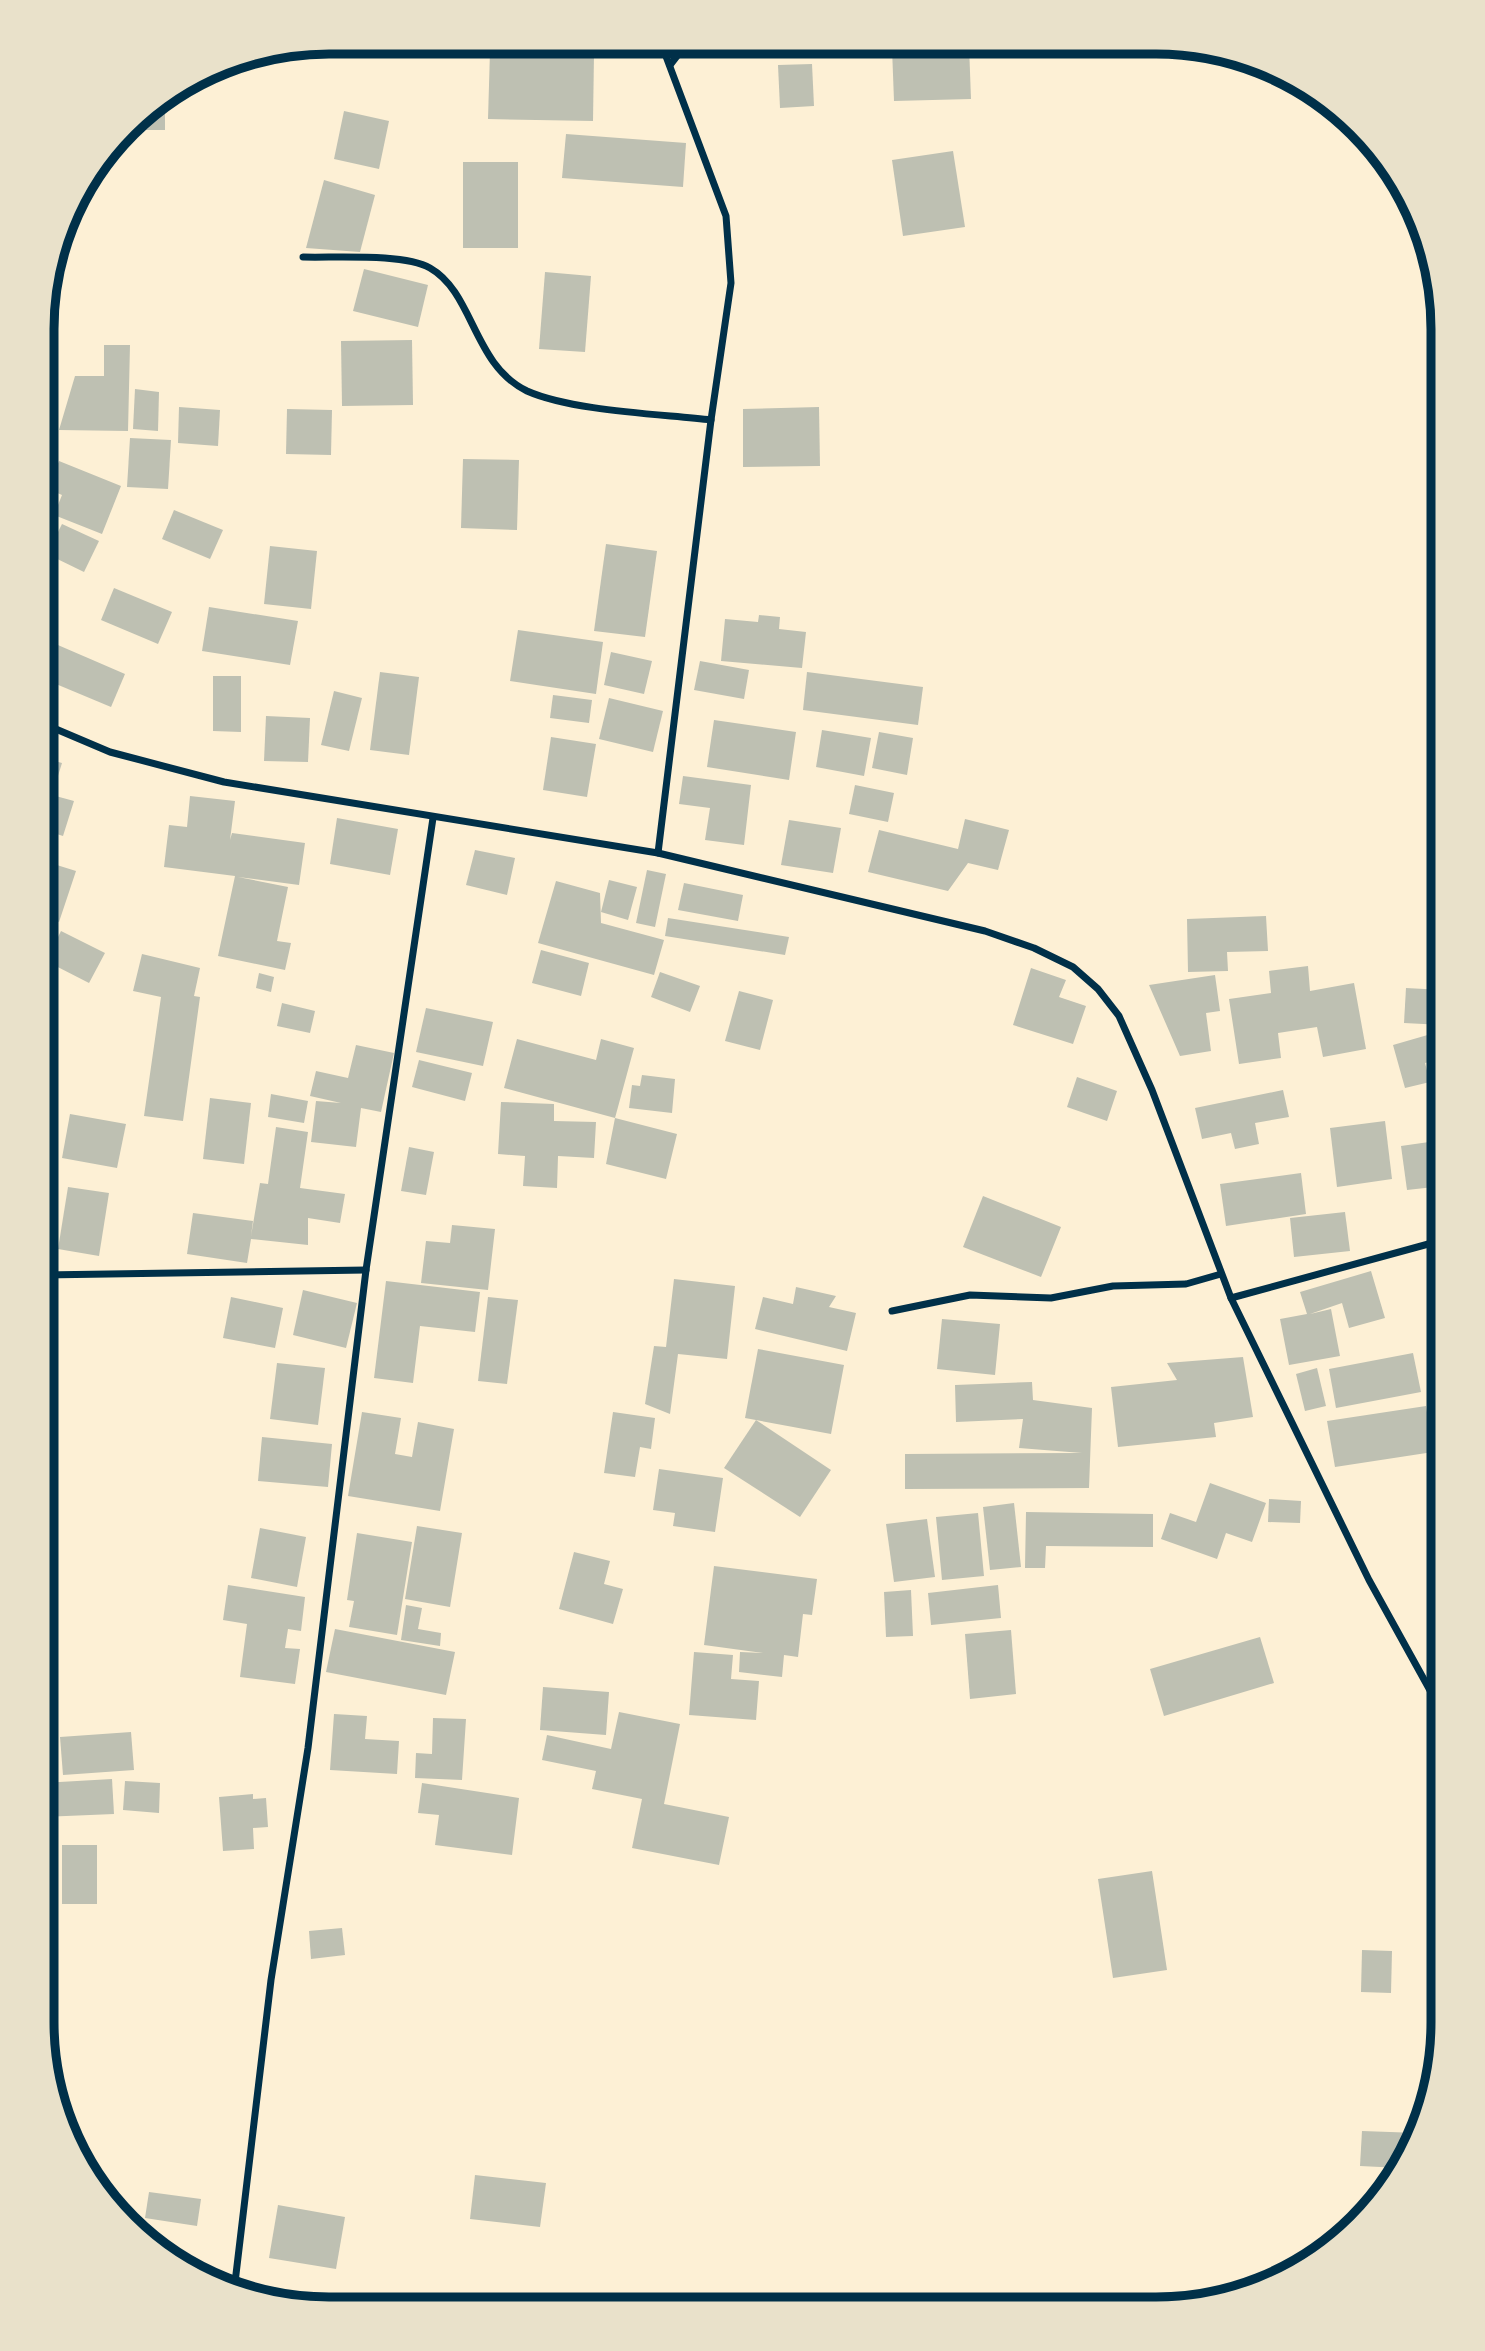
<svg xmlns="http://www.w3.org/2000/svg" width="1485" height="2351" viewBox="0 0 1485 2351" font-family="'Noto Sans',sans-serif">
<rect width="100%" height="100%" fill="#fdf0d5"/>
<g fill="#bec0b2">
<path d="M969 45 971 99 894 101 892 48Z"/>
<path d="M490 51 594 54 593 121 488 119Z"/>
<path d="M812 64 814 106 780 108 778 65Z"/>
<path d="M165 98V130H127L140 114Z"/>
<path d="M344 111 389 121 379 169 334 159Z"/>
<path d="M566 134 686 143 683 187 562 178Z"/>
<path d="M953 151 965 227 903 236 892 160Z"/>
<rect x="463" y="162" width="55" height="86"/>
<path d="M324 180 375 195 360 252 306 248Z"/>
<path d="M364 269 428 285 418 327 353 311Z"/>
<path d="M545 272 591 276 585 352 539 349Z"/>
<path d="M412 340 413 405 342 406 341 341Z"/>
<path d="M104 345H130L128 431 59 430 75 376H104Z"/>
<path d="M135 389 159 392 158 431 133 429Z"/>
<path d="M179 407 220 410 218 446 178 443Z"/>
<path d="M819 407 820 466 743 467V409Z"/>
<path d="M287 409 332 410 331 455 286 454Z"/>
<path d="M130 438 171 440 168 489 127 487Z"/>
<path d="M463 459 519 460 517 530 461 528Z"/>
<path d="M59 461 121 486 102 534 54 515 62 495 48 489Z"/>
<path d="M174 510 223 530 210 559 162 539Z"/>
<path d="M62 524 99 541 84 572 47 554Z"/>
<path d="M606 544 657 551 645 637 594 631Z"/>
<path d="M270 546 317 551 311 609 264 604Z"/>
<path d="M44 587 56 592 44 618Z"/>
<path d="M114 588 172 612 158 644 101 620Z"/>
<path d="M209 607 298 621 290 665 202 651Z"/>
<path d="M759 615 780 617 779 629 806 632 802 668 721 661 725 619 758 622Z"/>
<path d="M518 630 603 642 596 694 510 681Z"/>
<path d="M44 639 125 674 111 707 44 679Z"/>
<path d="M611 652 652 661 644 694 604 685Z"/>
<path d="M700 661 749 670 744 699 694 690Z"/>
<path d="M380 672 419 677 409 755 370 750Z"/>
<path d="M807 672 923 687 918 725 803 710Z"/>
<path d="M213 676H241V732L213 731Z"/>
<path d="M334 691 362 698 349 751 321 745Z"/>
<path d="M553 695 592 700 589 723 550 718Z"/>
<path d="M609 698 663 711 653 752 599 739Z"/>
<path d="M266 716 310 718 308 762 264 761Z"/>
<path d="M714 720 796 732 789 780 707 767Z"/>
<path d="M822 730 871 738 864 776 816 767Z"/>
<path d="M879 732 913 738 907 775 872 768Z"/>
<path d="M551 737 596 744 587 797 543 790Z"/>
<path d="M44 758 62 763 52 795 74 801 63 836 44 830Z"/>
<path d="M683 776 751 785 744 845 705 840 710 808 679 804Z"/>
<path d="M855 785 894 793 888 822 849 814Z"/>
<path d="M190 796 235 801 230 840 232 833 305 843 299 885 238 877 288 887 277 941 291 943 285 970 218 956 235 876 164 867 169 825 187 827Z"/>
<path d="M337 818 398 829 390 875 330 864Z"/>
<path d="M965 819 1009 830 998 870 968 863 948 891 868 872 879 830 958 849Z"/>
<path d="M789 820 841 828 833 873 781 865Z"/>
<path d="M475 850 515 858 507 895 466 885Z"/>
<path d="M44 861 76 871 59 922 44 917Z"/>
<path d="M647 870 666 874 655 927 636 923Z"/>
<path d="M609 880 637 887 628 920 601 912Z"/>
<path d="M556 881 600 893 601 923 664 940 654 975 538 943Z"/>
<path d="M684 883 743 895 738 921 678 910Z"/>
<path d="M1266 916 1268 951 1227 952 1228 971 1188 972 1187 919Z"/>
<path d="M668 918 789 937 785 955 665 936Z"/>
<path d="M44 921 55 925 44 955H43Z"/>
<path d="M61 931 105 953 89 983 46 961Z"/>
<path d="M541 950 589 963 581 996 532 983Z"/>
<path d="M142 954 200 968 194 996 200 997 183 1121 144 1116 161 997 133 991Z"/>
<path d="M1308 966 1310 991 1354 983 1366 1049 1323 1057 1317 1027 1278 1033 1281 1058 1239 1064 1229 999 1271 993 1269 971Z"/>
<path d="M1031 968 1066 980 1059 997 1086 1006 1073 1044 1013 1025Z"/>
<path d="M660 972 700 986 690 1012 651 997Z"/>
<path d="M259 973 274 977 271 992 256 988Z"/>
<path d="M1215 975 1220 1011 1206 1013 1211 1051 1180 1056 1149 985Z"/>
<path d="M1406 988 1443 990V1025L1404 1023Z"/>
<path d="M739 991 773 1000 760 1050 725 1041Z"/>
<path d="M282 1003 315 1011 310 1033 277 1026Z"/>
<path d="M426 1008 493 1022 483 1066 416 1052Z"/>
<path d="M1431 1034 1438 1060 1425 1063 1430 1082 1405 1088 1393 1045Z"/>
<path d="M517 1039 596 1060 601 1039 634 1048 615 1118 677 1134 666 1179 606 1164 615 1118 504 1088Z"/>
<path d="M356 1045 394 1053 381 1112 361 1108 356 1147 311 1142 316 1101 341 1103 310 1096 316 1071 348 1078Z"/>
<path d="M419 1060 472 1073 465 1101 412 1087Z"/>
<path d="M642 1075 675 1079 672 1113 629 1108 632 1085 640 1086Z"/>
<path d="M1077 1077 1117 1091 1107 1121 1067 1107Z"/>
<path d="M1283 1090 1289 1117 1255 1123 1259 1144 1235 1149 1231 1133 1202 1139 1195 1108Z"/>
<path d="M271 1094 308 1101 304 1123 268 1117Z"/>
<path d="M210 1098 251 1103 244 1164 203 1159Z"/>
<path d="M501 1102 554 1104V1121L596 1122 594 1158 558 1156 557 1188 523 1186 525 1156 498 1154Z"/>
<path d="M70 1114 126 1124 117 1168 62 1158Z"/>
<path d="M1385 1121 1392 1179 1337 1187 1330 1128Z"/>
<path d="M276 1127 308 1132 300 1188 345 1194 340 1223 308 1218V1245L251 1239 247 1263 187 1254 193 1213 253 1221 251 1236 260 1183 268 1184Z"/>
<path d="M1443 1140V1186L1407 1190 1401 1146Z"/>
<path d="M409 1147 434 1152 426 1195 401 1191Z"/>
<path d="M1301 1173 1306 1214 1226 1226 1220 1184Z"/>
<path d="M68 1187 109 1193 99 1256 58 1249Z"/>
<path d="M983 1196 1061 1227 1041 1277 963 1247Z"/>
<path d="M1345 1212 1350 1251 1294 1257 1290 1218Z"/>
<path d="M452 1225 495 1229 488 1290 421 1283 426 1241 450 1243Z"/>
<path d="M1371 1271 1385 1318 1349 1328 1342 1303 1310 1314 1331 1309 1340 1356 1289 1365 1280 1319 1307 1314 1300 1292Z"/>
<path d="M674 1279 735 1286 727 1359 678 1354 670 1414 645 1404 654 1346 666 1347Z"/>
<path d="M386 1281 480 1292 475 1332 420 1326 413 1383 374 1378Z"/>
<path d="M796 1287 836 1296 829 1307 856 1313 847 1351 755 1329 763 1297 793 1304Z"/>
<path d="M303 1290 357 1303 346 1348 293 1335Z"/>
<path d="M231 1297 283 1308 275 1348 223 1338Z"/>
<path d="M488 1297 518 1300 507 1384 478 1381Z"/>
<path d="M942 1319 1000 1324 995 1375 937 1369Z"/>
<path d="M758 1349 844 1365 831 1434 745 1418Z"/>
<path d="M1413 1353 1421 1392 1336 1408 1329 1369Z"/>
<path d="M1243 1357 1253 1417 1214 1423 1216 1437 1118 1447 1111 1387 1177 1380 1167 1363Z"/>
<path d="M277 1363 325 1368 318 1425 270 1419Z"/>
<path d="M1317 1368 1326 1406 1305 1411 1296 1374Z"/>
<path d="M1032 1382 1033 1400 1092 1408 1089 1488 905 1489V1454L1082 1453 1019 1448 1023 1419 956 1422 955 1385Z"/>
<path d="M1426 1406 1433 1452 1335 1467 1327 1421Z"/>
<path d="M362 1412 401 1418 395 1454 412 1457 418 1422 454 1429 440 1511 348 1496Z"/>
<path d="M613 1412 655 1418 651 1449 640 1447 635 1477 604 1473Z"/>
<path d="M756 1420 831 1470 800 1517 724 1468Z"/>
<path d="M262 1437 332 1444 328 1487 258 1481Z"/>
<path d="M659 1469 723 1478 715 1532 673 1526 675 1513 653 1510Z"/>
<path d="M1210 1483 1266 1503 1252 1542 1226 1533 1217 1559 1161 1539 1170 1513 1196 1522Z"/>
<path d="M1269 1499 1301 1501 1300 1523 1268 1522Z"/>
<path d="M1014 1503 1021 1567 990 1570 983 1507Z"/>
<path d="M1026 1512 1153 1514V1547L1046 1546 1045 1568H1025Z"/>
<path d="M978 1513 984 1576 942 1580 936 1517Z"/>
<path d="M927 1519 935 1577 894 1582 886 1524Z"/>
<path d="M417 1526 462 1533 450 1607 405 1599Z"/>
<path d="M260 1528 306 1537 297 1587 251 1578Z"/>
<path d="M357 1533 412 1542 397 1635 349 1627 354 1601 347 1600Z"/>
<path d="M574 1552 610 1561 604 1584 623 1589 613 1624 559 1609Z"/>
<path d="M714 1566 817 1579 812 1615 803 1614 798 1657 784 1655 782 1677 739 1672 740 1652 763 1653 704 1645Z"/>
<path d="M228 1585 305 1597 301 1631 288 1629 285 1648 300 1649 295 1684 240 1677 247 1624 223 1620Z"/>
<path d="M998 1585 1001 1618 931 1625 928 1593Z"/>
<path d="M911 1590 913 1636 886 1637 884 1592Z"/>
<path d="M406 1605 422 1608 418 1629 441 1633 440 1646 401 1640Z"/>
<path d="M335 1629 455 1652 446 1695 326 1672Z"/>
<path d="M1011 1630 1016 1694 970 1699 965 1634Z"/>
<path d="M1260 1637 1274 1683 1164 1716 1150 1669Z"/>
<path d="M694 1652 733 1655 731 1679 759 1681 756 1720 689 1715Z"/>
<path d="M543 1687 609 1692 606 1735 540 1730Z"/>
<path d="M619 1712 680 1724 664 1804 729 1817 719 1865 632 1848 642 1799 592 1789 596 1771 542 1760 547 1735 611 1749Z"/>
<path d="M334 1714 367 1716 365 1739 399 1741 397 1774 330 1770Z"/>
<path d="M433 1718 466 1719 462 1780 415 1778 416 1753 432 1754Z"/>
<path d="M131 1732 134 1770 63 1775 60 1737Z"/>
<path d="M112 1779 114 1814 42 1817V1783Z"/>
<path d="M125 1781 160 1783 159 1813 123 1810Z"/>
<path d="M422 1783 519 1798 512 1855 435 1845 439 1815 418 1813Z"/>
<path d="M253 1794V1799L266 1798 268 1827 253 1828 254 1849 223 1851 219 1797Z"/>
<rect x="62" y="1845" width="35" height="59"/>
<path d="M1152 1871 1167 1970 1113 1978 1098 1879Z"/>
<path d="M342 1928 345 1955 311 1959 309 1931Z"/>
<path d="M1362 1950 1392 1951 1391 1993 1361 1992Z"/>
<path d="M1362 2131 1418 2133 1401 2168 1360 2166Z"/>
<path d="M475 2175 546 2183 540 2227 470 2219Z"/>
<path d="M149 2192 201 2199 197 2226 145 2218Z"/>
<path d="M278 2205 345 2217 336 2269 269 2258Z"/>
</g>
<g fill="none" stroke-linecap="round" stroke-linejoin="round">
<g stroke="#003049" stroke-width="7">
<path d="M670 65 687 43"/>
<path d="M303 257C334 258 404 253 430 268 474 293 473 365 527 391 572 411 660 414 711 420"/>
<path d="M44 724 110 752 224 782 658 853 985 931 1034 948 1073 967 1098 989 1119 1016 1152 1090 1231 1298 1369 1580 1442 1712"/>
<path d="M658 853 711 420 731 283 726 216 661 43"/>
<path d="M43 1275 366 1270"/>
<path d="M1231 1298 1443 1240"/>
<path d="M892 1311 970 1295 1051 1298 1113 1286 1186 1284 1221 1274"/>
<path d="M234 2291 271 1980 308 1748 366 1270 433 818"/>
<path d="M556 2302 576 2307"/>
</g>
</g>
<path d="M0 0H1485V2351H0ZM329 54H1156A275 275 0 0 1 1431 329V2022A275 275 0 0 1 1156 2297H329A275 275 0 0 1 54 2022V329A275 275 0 0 1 329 54Z" fill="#e9e1ca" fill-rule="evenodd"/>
<path fill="none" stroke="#003049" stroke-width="9" d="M329 54H1156A275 275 0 0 1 1431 329V2022A275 275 0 0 1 1156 2297H329A275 275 0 0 1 54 2022V329A275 275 0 0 1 329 54Z"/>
</svg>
